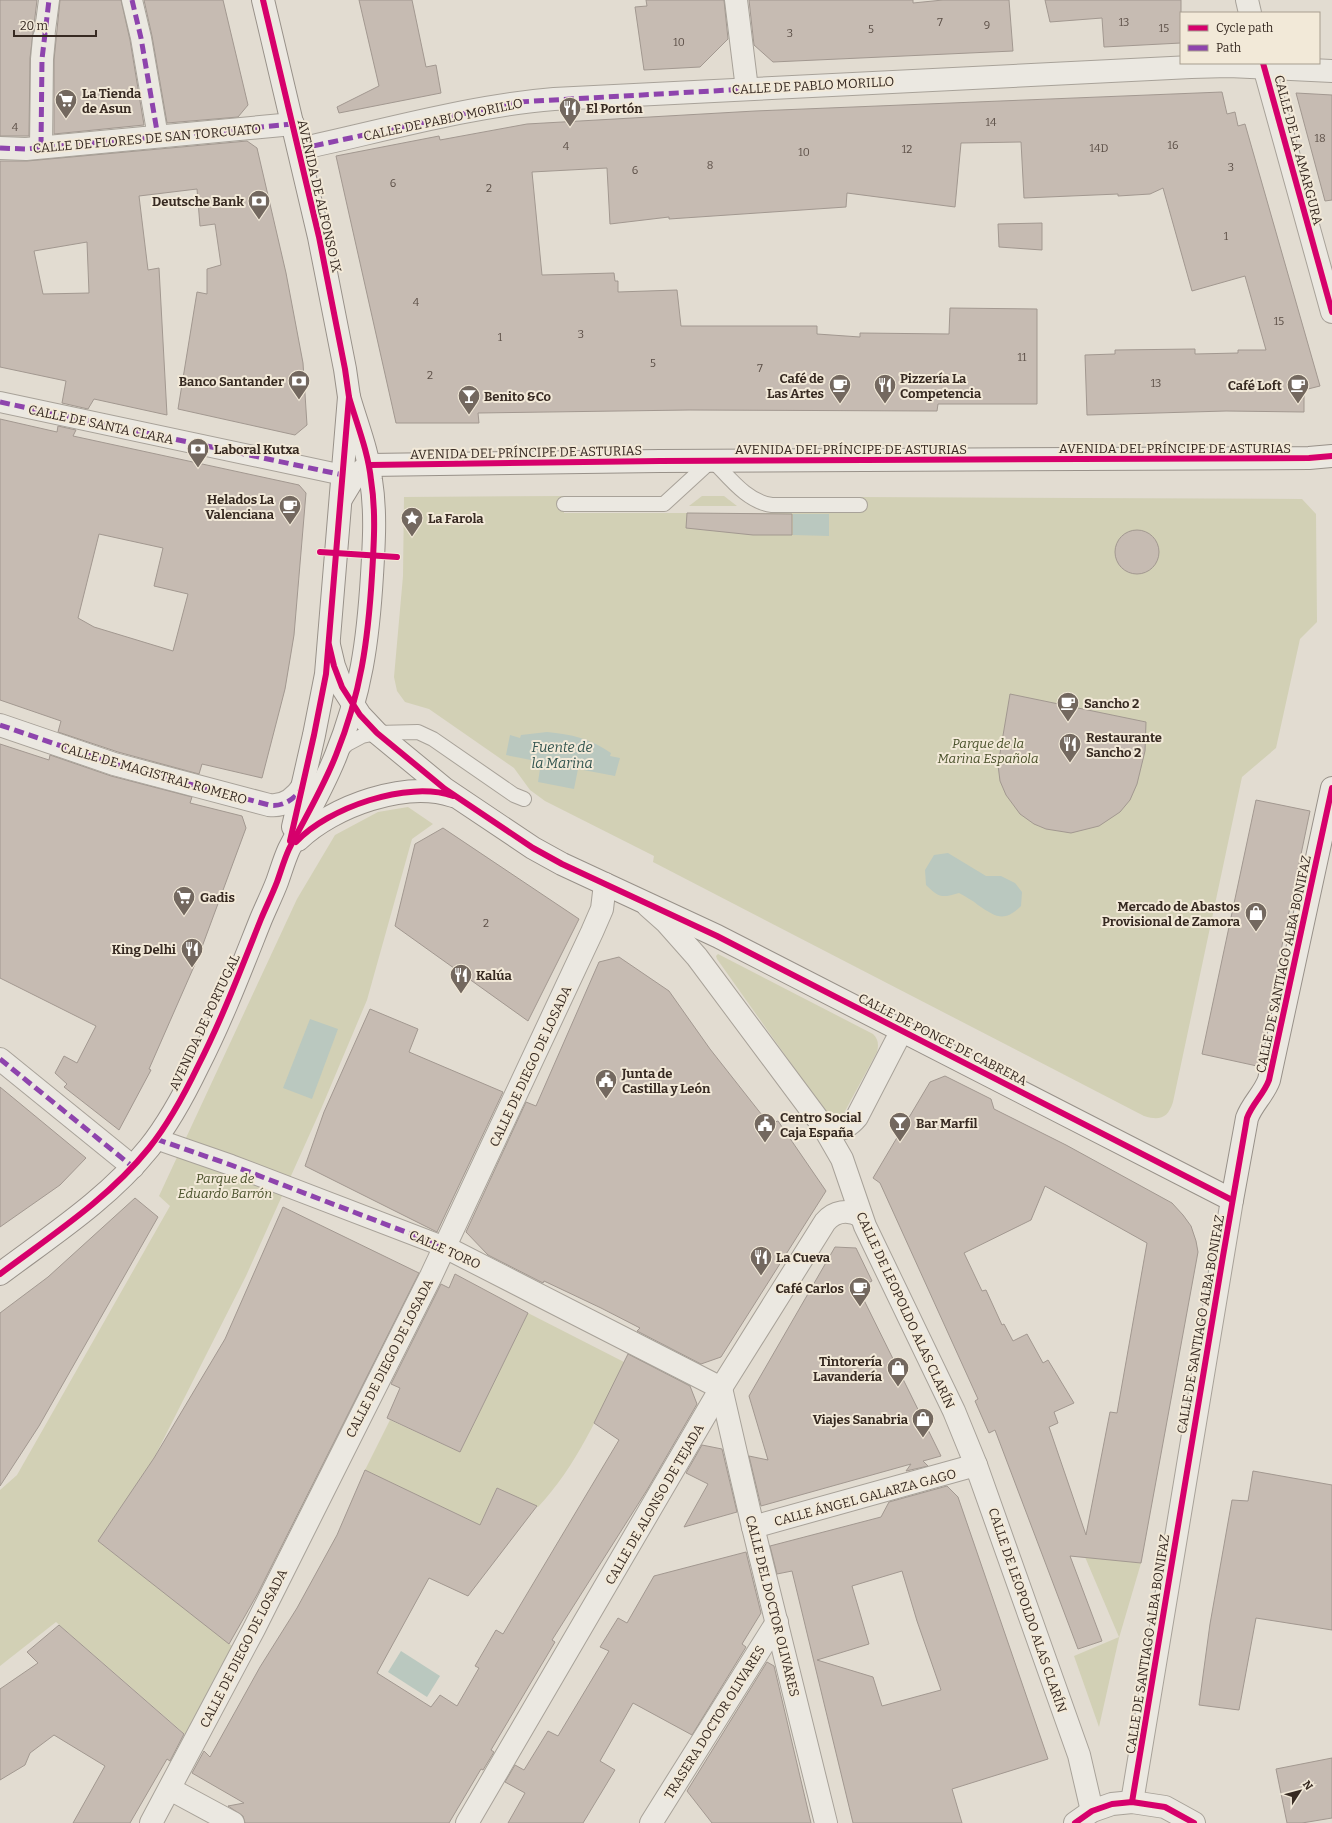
<svg xmlns="http://www.w3.org/2000/svg" width="1332" height="1823" viewBox="0 0 1332 1823" font-family="Bitter,serif">
<rect width="100%" height="100%" fill="#e2dcd1"/>
<g fill="#d2d0b5">
<path d="M564 496V513H859V497L1302 499 1316 514 1317 622 1300 639 1276 748 1242 777 1173 1102C1168 1118 1160 1121 1144 1116L653 862 654 856 545 801 530 790 514 768 429 709 405 702 397 691 394 677 403 576 404 497Z"/>
<path d="M702 496H724L737 506H689Z"/>
<path d="M408 807 433 824 412 839 367 1000 321 1109 246 1276 154 1458 98 1541 241 1653 194 1742 56 1622 0 1666V1490L17 1475 170 1206 159 1196 297 899 335 835 378 812Z"/>
<path d="M718 954 873 1034C878 1039 879 1044 877 1052L844 1113 834 1117 824 1110 717 959 716 956Z"/>
<path d="M528 1313 624 1362C599 1413 577 1466 538 1507L497 1488 480 1525 365 1470 390 1420 460 1452Z"/>
<path d="M1085 1557 1141 1563 1119 1638 1099 1727 1074 1656 1119 1637Z"/>
</g>
<g fill="#bac8bf">
<path d="M793 514H829V536L793 535Z"/>
<path d="M547 732C571 734 591 739 611 753L610 756 620 758 615 776 578 769 574 789 538 782 541 762 506 755 510 735 520 738 521 735Z"/>
<path d="M948 853 986 876H1001L1015 883 1022 892 1021 906C1004 923 996 917 978 905 972 900 966 897 959 893 942 898 939 898 926 885L925 870 934 855Z"/>
<path d="M310 1019 338 1029 312 1099 283 1088Z"/>
<path d="M401 1651 440 1676 427 1697 388 1672Z"/>
</g>
<g fill="#c6bbb2" stroke="#a29890" fill-rule="evenodd">
<path d="M0 0H37L30 58 29 136H0Z"/>
<path d="M60 0H121L130 40 144 125 54 134V60Z"/>
<path d="M144 0H223L248 105 238 117 167 123 152 36Z"/>
<path d="M359 0H412L426 67 436 65 441 93 339 113 337 107 379 86Z"/>
<path d="M646 0H724L728 39 700 67 644 70 635 7 647 6Z"/>
<path d="M749 0H913V3L943 0H1009L1013 51 773 62 754 45Z"/>
<path d="M1045 0H1181V43L1104 47 1102 18 1050 22Z"/>
<path d="M1222 92 1227 114 1235 112 1238 126 1245 124 1320 386 1304 390V412L1226 411 1087 415 1085 355 1115 354V350L1195 349V354L1238 353V350H1266L1245 276 1192 291 1163 188 1150 194 1118 196V194L1024 198 1021 142 961 143 955 207 847 193 846 207 669 219V217L610 224 607 168 532 172 542 275 614 273 615 281H618V292L677 290 681 326H817V334L860 337V333L949 334 950 308 1037 309V404H938L937 411 689 410 478 413 479 423H396L336 156 439 136 440 140 527 124 755 111Z"/>
<path d="M1296 93 1332 95V200L1325 201Z"/>
<path d="M247 141 257 148 286 273 303 363 307 425 295 435 178 409 197 292 207 294V269L221 265 215 224 200 226 197 189 139 196 148 270 159 268 167 415 94 399 88 409 62 403 66 381 0 367V161H27ZM87 242 89 293 43 294 34 251Z"/>
<path d="M1042 223V250L999 247 998 224Z"/>
<path d="M0 419 57 432 58 426 76 430 73 436 299 485 306 493 294 635 285 689 262 778 202 764 199 774 118 752 58 732 61 721 0 700ZM99 534 163 548 154 586 188 594 173 651 94 627 78 618Z"/>
<path d="M687 513 792 514V535H753L686 528Z"/>
<circle cx="1137" cy="552" r="22"/>
<path d="M1010 694 1146 722 1145 751 1137 784 1130 800 1120 812 1099 826 1071 833 1046 829 1034 824 1020 814 1006 795 1000 781 998 765Z"/>
<path d="M0 744 49 760 50 755 111 776 192 797 190 803 242 816 246 828 199 955 149 1069 151 1070 119 1130 64 1087 67 1084 55 1073 64 1056 77 1063 96 1026 0 978Z"/>
<path d="M1256 800 1310 811 1257 1066 1202 1054Z"/>
<path d="M443 828 579 919 528 1021 395 926 415 844Z"/>
<path d="M619 957 669 991 710 1049 769 1124 778 1121 826 1191 721 1357 701 1364 637 1331 640 1328 601 1308 544 1281 543 1283 488 1255 466 1232 526 1102 536 1106 599 962Z"/>
<path d="M370 1009 418 1029 409 1052 503 1092 437 1232 305 1166 324 1112Z"/>
<path d="M945 1076 991 1099 994 1109 1066 1145 1172 1203 1183 1215 1191 1226 1196 1241 1198 1252 1141 1563 1070 1556 1102 1641 1078 1649 995 1430 989 1433 975 1401 978 1399 880 1183 873 1178 930 1082ZM1045 1186 1147 1243 1117 1413 1110 1412 1086 1535 1049 1427 1058 1423 1054 1412 1074 1403 1048 1360 1043 1363 1027 1334 1013 1341 1004 1324 1002 1325 986 1290 982 1291 964 1253 1031 1220Z"/>
<path d="M0 1087 86 1158 60 1185 0 1227Z"/>
<path d="M135 1198 158 1217 39 1426 0 1486V1313L48 1277Z"/>
<path d="M283 1207 419 1273 258 1593 229 1644 98 1541 154 1458 225 1339Z"/>
<path d="M835 1247 856 1248 872 1281 858 1288 941 1456 923 1461 928 1466 906 1471 911 1464 761 1506 749 1456 768 1460 749 1396Z"/>
<path d="M455 1274 528 1313 460 1452 387 1418 400 1388 391 1384 441 1284 449 1288Z"/>
<path d="M628 1354 690 1386 697 1404 647 1490 552 1640 555 1642 491 1750 494 1752 483 1770 481 1769 449 1823H245L243 1816 228 1806 244 1803 192 1773 204 1751 210 1757 260 1667 297 1608 337 1535 365 1470 480 1525 497 1488 537 1506 468 1596 429 1578 377 1673 431 1707 440 1695 457 1706 479 1668 475 1666 496 1630 503 1634 619 1440 594 1423Z"/>
<path d="M702 1445 722 1449 737 1512 684 1527 708 1484 686 1473Z"/>
<path d="M1253 1471 1332 1485V1630L1256 1618 1239 1710 1199 1705 1210 1624 1232 1500 1248 1501Z"/>
<path d="M947 1486 958 1497 1048 1759 952 1789 962 1823H853L792 1571 777 1574 770 1546 881 1517 889 1502ZM902 1571 917 1621 941 1690 882 1706 873 1677 817 1660 869 1644 852 1586Z"/>
<path d="M746 1552 761 1613 742 1644 746 1647 692 1735 633 1703 600 1761 615 1770 583 1823H508L525 1793 505 1782 515 1765 524 1770 548 1731 558 1736 609 1651 600 1647 618 1618 627 1623 654 1576Z"/>
<path d="M59 1625 184 1734 170 1761 167 1759 130 1823H73L105 1766 54 1735 30 1753 25 1765 0 1780V1689L38 1663 27 1652Z"/>
<path d="M767 1662 774 1666 811 1823H712L687 1791Z"/>
<path d="M1332 1758V1818L1302 1823H1287L1276 1769Z"/>
</g>
<g fill="none" stroke-linecap="round" stroke-linejoin="round">
<g stroke="#a8a299" stroke-width="16">
<g id="service">
<path d="M564 504H664L712 460C729 477 747 502 772 505H860"/>
<path d="M339 752 347 744 362 736 377 733 418 732 433 739 514 795 524 799"/>
</g>
</g>
<g stroke="#a8a299" stroke-width="22">
<g id="pedestrian">
<path d="M132 0 141 38 158 137"/>
<path d="M44 38 49 0"/>
<path d="M0 402 343 475"/>
<path d="M156 1139 231 1165 445 1247"/>
</g>
</g>
<g stroke="#a8a299" stroke-width="24">
<g id="minor">
<path d="M736 0 747 89"/>
<path d="M1247 0 1250 13"/>
<path d="M1263 63 1332 312"/>
<path d="M41 147 42 59 44 38"/>
<path d="M0 148 26 149 293 124"/>
<path d="M299 149C382 131 469 106 554 99L1191 67 1229 66 1332 71"/>
<path d="M0 725 114 764 269 805C284 807 295 798 303 786"/>
<path d="M648 906 666 922 697 957 823 1126 842 1159 865 1226 954 1411 976 1465 1079 1755 1092 1811"/>
<path d="M0 1059 133 1167"/>
<path d="M823 1126C837 1133 847 1129 857 1117L902 1030"/>
<path d="M445 1247 721 1388 753 1527 826 1823"/>
<path d="M753 1527 976 1465"/>
<path d="M170 1789 233 1823"/>
<path d="M1132 1802 1232 1200"/>
<path d="M151 1823 254 1629 431 1276 592 932 602 909 605 884"/>
<path d="M467 1823 721 1388 825 1222C834 1211 848 1209 861 1216"/>
<path d="M651 1823 777 1622"/>
<path d="M1075 1823 1092 1811 1112 1804 1132 1802 1165 1807 1194 1823"/>
</g>
</g>
<g stroke="#989189" stroke-width="24">
<g id="secondary">
<path d="M263 0 319 237 345 369 349 397 326 674 314 735 293 827"/>
<path d="M341 499 355 476 369 465 660 461 1309 458 1332 456"/>
<path d="M329 645 334 666 342 687 360 715 377 733 445 789 533 848 562 864 717 936 1232 1200 1247 1118C1252 1104 1264 1094 1269 1080L1332 788"/>
<path d="M298 840C333 806 406 780 453 796"/>
<path d="M0 1274C52 1235 108 1199 149 1148 169 1123 184 1095 198 1066 222 1019 241 969 261 919 266 907 272 895 277 882 281 871 284 860 289 849 305 818 323 788 336 755 361 693 368 641 372 575 374 543 376 511 371 480 368 451 357 425 349 397"/>
</g>
</g>
<use href="#service" stroke="#ebe8e1" stroke-width="14"/>
<use href="#pedestrian" stroke="#ebe8e1" stroke-width="20"/>
<use href="#minor" stroke="#ebe8e1" stroke-width="22"/>
<use href="#secondary" stroke="#ebe8e1" stroke-width="22"/>
<g stroke="#8e44ad" stroke-width="5" stroke-dasharray="10 5" stroke-linecap="butt">
<path d="M132 0 141 38 158 137"/>
<path d="M41 147 42 59 49 0"/>
<path d="M0 148 26 149 293 124"/>
<path d="M299 149 518 102 747 89"/>
<path d="M0 402 343 475"/>
<path d="M0 725 114 764 269 805C281 807 292 801 300 791"/>
<path d="M0 1059 133 1167"/>
<path d="M156 1139 231 1165 445 1247"/>
</g>
<g stroke="#f2e9d8" stroke-width="8">
<g id="cycleway">
<path d="M263 0 319 237 345 369 349 397 326 674 314 735 290 841"/>
<path d="M1263 63 1332 312"/>
<path d="M369 465 660 461 1309 458 1332 456"/>
<path d="M320 552 397 557"/>
<path d="M329 645 334 666 342 687 360 715 377 733 445 789 533 848 562 864 717 936 1232 1200"/>
<path d="M296 842C328 808 407 780 453 796"/>
<path d="M0 1274C52 1235 108 1199 149 1148 169 1123 184 1095 198 1066 222 1019 241 969 261 919 266 907 272 895 277 882 281 871 284 860 289 849 305 818 323 788 336 755 361 693 368 641 372 575 374 543 376 511 371 480 368 451 357 425 349 397"/>
<path d="M1132 1802 1223 1256 1247 1118C1252 1104 1264 1094 1269 1080L1332 788"/>
<path d="M1075 1823 1092 1811 1112 1804 1132 1802 1165 1807 1194 1823"/>
</g>
</g>
<use href="#cycleway" stroke="#d6006c" stroke-width="6"/>
</g>
<defs>
<g id="supermarket-pin" transform="scale(1.15)"><path d="M0 17L-7.5 6A9.5 9.5 0 1 1 7.5 6Z" fill="#73685f" stroke="#f2e9d8"/><path d="M-6-5.5h2.5l.6 2H6L4.5 2H-2.5L-4.4-4H-6ZM-1.5 3.2a1.3 1.3 0 1 0 .1 0ZM3 3.2a1.3 1.3 0 1 0 .1 0Z" fill="#fff"/></g>
<g id="restaurant-pin" transform="scale(1.15)"><path d="M0 17L-7.5 6A9.5 9.5 0 1 1 7.5 6Z" fill="#73685f" stroke="#f2e9d8"/><path d="M-5-6h1v4h1v-4h1v4h1v-4h1v5L-1.5 .5V6h-2V.5L-5-1ZM5-6V6H3V1.5H1.5Q1.5-4 5-6Z" fill="#fff"/></g>
<g id="bank-pin" transform="scale(1.15)"><path d="M0 17L-7.5 6A9.5 9.5 0 1 1 7.5 6Z" fill="#73685f" stroke="#f2e9d8"/><path d="M-6-4H6V4H-6ZM0-2.3a2.3 2.3 0 1 0 0 4.6a2.3 2.3 0 1 0 0-4.6Z" fill="#fff"/></g>
<g id="cafe-pin" transform="scale(1.15)"><path d="M0 17L-7.5 6A9.5 9.5 0 1 1 7.5 6Z" fill="#73685f" stroke="#f2e9d8"/><path d="M-5.5-4.5H6V0H3Q3 3.5 0 3.5H-2.5Q-5.5 3.5-5.5 0ZM3-3.2v2h1.7v-2ZM-6 4.5H4V6H-6Z" fill="#fff"/></g>
<g id="bar-pin" transform="scale(1.15)"><path d="M0 17L-7.5 6A9.5 9.5 0 1 1 7.5 6Z" fill="#73685f" stroke="#f2e9d8"/><path d="M-6-5H6L.8 .8V4.5H3.5V6h-7V4.5H-.8V.8Z" fill="#fff"/></g>
<g id="sight-pin" transform="scale(1.15)"><path d="M0 17L-7.5 6A9.5 9.5 0 1 1 7.5 6Z" fill="#73685f" stroke="#f2e9d8"/><path d="M0-6L1.8-2.2L6-1.7L2.9 1.2L3.7 5.4L0 3.3L-3.7 5.4L-2.9 1.2L-6-1.7L-1.8-2.2Z" fill="#fff"/></g>
<g id="shop-pin" transform="scale(1.15)"><path d="M0 17L-7.5 6A9.5 9.5 0 1 1 7.5 6Z" fill="#73685f" stroke="#f2e9d8"/><path d="M-5-2.5h2.3a2.7 3.5 0 0 1 5.4 0H5L5.5 6h-11ZM-1.5-2.5h3a1.5 2.3 0 0 0-3 0Z" fill="#fff"/></g>
<g id="civic-pin" transform="scale(1.15)"><path d="M0 17L-7.5 6A9.5 9.5 0 1 1 7.5 6Z" fill="#73685f" stroke="#f2e9d8"/><path d="M-.6-6.5H3V-4.5H.6V-3L4-1V1h2V6H-6V1h2V-1L-.6-3ZM-1.2 2.5V6h2.4V2.5Z" fill="#fff"/></g>
</defs>
<g fill-rule="evenodd">
<use href="#supermarket-pin" x="66" y="100"/>
<use href="#restaurant-pin" x="570" y="108"/>
<use href="#bank-pin" x="259" y="201"/>
<use href="#bank-pin" x="299" y="381"/>
<use href="#cafe-pin" x="840" y="385"/>
<use href="#restaurant-pin" x="885" y="385"/>
<use href="#cafe-pin" x="1298" y="385"/>
<use href="#bar-pin" x="469" y="396"/>
<use href="#bank-pin" x="198" y="449"/>
<use href="#cafe-pin" x="290" y="506"/>
<use href="#sight-pin" x="412" y="518"/>
<use href="#cafe-pin" x="1068" y="703"/>
<use href="#restaurant-pin" x="1070" y="744"/>
<use href="#supermarket-pin" x="184" y="897"/>
<use href="#shop-pin" x="1256" y="913"/>
<use href="#restaurant-pin" x="192" y="949"/>
<use href="#restaurant-pin" x="461" y="975"/>
<use href="#civic-pin" x="606" y="1080"/>
<use href="#bar-pin" x="900" y="1123"/>
<use href="#civic-pin" x="765" y="1124"/>
<use href="#restaurant-pin" x="761" y="1257"/>
<use href="#cafe-pin" x="860" y="1288"/>
<use href="#shop-pin" x="898" y="1368"/>
<use href="#shop-pin" x="923" y="1419"/>
</g>
<g text-anchor="middle" stroke-width="4" stroke-linejoin="round" paint-order="stroke">
<g font-size="11" fill="#5b4e46">
<text x="940" y="26">7</text>
<text x="1124" y="26">13</text>
<text x="987" y="29">9</text>
<text x="1164" y="32">15</text>
<text x="871" y="33">5</text>
<text x="790" y="37">3</text>
<text x="679" y="46">10</text>
<text x="991" y="126">14</text>
<text x="15" y="131">4</text>
<text x="1320" y="142">18</text>
<text x="1173" y="149">16</text>
<text x="566" y="150">4</text>
<text x="1099" y="152">14D</text>
<text x="907" y="153">12</text>
<text x="804" y="156">10</text>
<text x="710" y="169">8</text>
<text x="1231" y="171">3</text>
<text x="635" y="174">6</text>
<text x="393" y="187">6</text>
<text x="489" y="192">2</text>
<text x="1226" y="240">1</text>
<text x="416" y="306">4</text>
<text x="1279" y="325">15</text>
<text x="581" y="338">3</text>
<text x="500" y="341">1</text>
<text x="1022" y="361">11</text>
<text x="653" y="367">5</text>
<text x="760" y="372">7</text>
<text x="430" y="379">2</text>
<text x="1156" y="387">13</text>
<text x="486" y="927">2</text>
</g>
<g font-size="13" fill="#372a22" stroke="#f2e9d8">
<text transform="translate(813 85) rotate(-3)" y="5">CALLE DE PABLO MORILLO</text>
<text transform="translate(443 119) rotate(-12)" y="5">CALLE DE PABLO MORILLO</text>
<text transform="translate(147 138) rotate(-5)" y="5">CALLE DE FLORES DE SAN TORCUATO</text>
<text transform="translate(1299 150) rotate(75)" y="5">CALLE DE LA AMARGURA</text>
<text transform="translate(320 196) rotate(77)" y="5">AVENIDA DE ALFONSO IX</text>
<text transform="translate(101 424) rotate(12)" y="5">CALLE DE SANTA CLARA</text>
<text x="1175" y="453">AVENIDA DEL PRÍNCIPE DE ASTURIAS</text>
<text x="851" y="454">AVENIDA DEL PRÍNCIPE DE ASTURIAS</text>
<text transform="translate(526 452) rotate(-1)" y="5">AVENIDA DEL PRÍNCIPE DE ASTURIAS</text>
<text transform="translate(154 773) rotate(16)" y="5">CALLE DE MAGISTRAL ROMERO</text>
<text transform="translate(1283 964) rotate(-78)" y="5">CALLE DE SANTIAGO ALBA BONIFAZ</text>
<text transform="translate(204 1022) rotate(-65)" y="5">AVENIDA DE PORTUGAL</text>
<text transform="translate(943 1039) rotate(27)" y="5">CALLE DE PONCE DE CABRERA</text>
<text transform="translate(530 1066) rotate(-65)" y="5">CALLE DE DIEGO DE LOSADA</text>
<text transform="translate(445 1249) rotate(24)" y="5">CALLE TORO</text>
<text transform="translate(906 1310) rotate(65)" y="5">CALLE DE LEOPOLDO ALAS CLARÍN</text>
<text transform="translate(1200 1324) rotate(-80)" y="5">CALLE DE SANTIAGO ALBA BONIFAZ</text>
<text transform="translate(389 1358) rotate(-63)" y="5">CALLE DE DIEGO DE LOSADA</text>
<text transform="translate(865 1497) rotate(-15)" y="5">CALLE ÁNGEL GALARZA GAGO</text>
<text transform="translate(654 1504) rotate(-60)" y="5">CALLE DE ALONSO DE TEJADA</text>
<text transform="translate(773 1606) rotate(76)" y="5">CALLE DEL DOCTOR OLIVARES</text>
<text transform="translate(1028 1610) rotate(71)" y="5">CALLE DE LEOPOLDO ALAS CLARÍN</text>
<text transform="translate(1147 1644) rotate(-81)" y="5">CALLE DE SANTIAGO ALBA BONIFAZ</text>
<text transform="translate(243 1648) rotate(-63)" y="5">CALLE DE DIEGO DE LOSADA</text>
<text transform="translate(714 1722) rotate(-58)" y="5">TRASERA DOCTOR OLIVARES</text>
</g>
<g font-size="13" font-weight="bold" fill="#372a22" stroke="#f2e9d8" text-anchor="start">
<text x="82" y="98">La Tienda<tspan x="82" dy="15">de Asun</tspan></text>
<text x="586" y="113">El Portón</text>
<text x="244" y="206" text-anchor="end">Deutsche Bank</text>
<text x="824" y="383" text-anchor="end">Café de<tspan x="824" dy="15">Las Artes</tspan></text>
<text x="900" y="383">Pizzería La<tspan x="900" dy="15">Competencia</tspan></text>
<text x="284" y="386" text-anchor="end">Banco Santander</text>
<text x="1282" y="390" text-anchor="end">Café Loft</text>
<text x="484" y="401">Benito &amp;Co</text>
<text x="214" y="454">Laboral Kutxa</text>
<text x="274" y="504" text-anchor="end">Helados La<tspan x="274" dy="15">Valenciana</tspan></text>
<text x="428" y="523">La Farola</text>
<text x="1084" y="708">Sancho 2</text>
<text x="1086" y="742">Restaurante<tspan x="1086" dy="15">Sancho 2</tspan></text>
<text x="200" y="902">Gadis</text>
<text x="1240" y="911" text-anchor="end">Mercado de Abastos<tspan x="1240" dy="15">Provisional de Zamora</tspan></text>
<text x="176" y="954" text-anchor="end">King Delhi</text>
<text x="476" y="980">Kalúa</text>
<text x="622" y="1078">Junta de<tspan x="622" dy="15">Castilla y León</tspan></text>
<text x="780" y="1122">Centro Social<tspan x="780" dy="15">Caja España</tspan></text>
<text x="916" y="1128">Bar Marfil</text>
<text x="776" y="1262">La Cueva</text>
<text x="844" y="1293" text-anchor="end">Café Carlos</text>
<text x="882" y="1366" text-anchor="end">Tintorería<tspan x="882" dy="15">Lavandería</tspan></text>
<text x="908" y="1424" text-anchor="end">Viajes Sanabria</text>
</g>
<g font-size="13" font-style="italic" fill="#4a512b" stroke="#f2e9d8">
<text x="988" y="748">Parque de la<tspan x="988" dy="15">Marina Española</tspan></text>
<text x="225" y="1183">Parque de<tspan x="225" dy="15">Eduardo Barrón</tspan></text>
</g>
<g font-size="14" font-style="italic" fill="#335550" stroke="#f2e9d8">
<text x="562" y="752">Fuente de<tspan x="562" dy="16">la Marina</tspan></text>
</g>
</g>
<rect x="1180" y="12" width="140" height="52" fill="#f2e9d8" stroke="#a79d8f"/>
<rect x="1188" y="25" width="20" height="6" fill="#d6006c" stroke="#a79d8f"/>
<text x="1216" y="32" font-size="12" fill="#372a22">Cycle path</text>
<rect x="1188" y="45" width="20" height="6" fill="#8e44ad" stroke="#a79d8f"/>
<text x="1216" y="52" font-size="12" fill="#372a22">Path</text>
<g transform="translate(1300 1791) rotate(54)" stroke="#f2e9d8" stroke-width="3" paint-order="stroke">
<path d="M0-3L7 15L0 10L-7 15Z" fill="#372a22"/>
<text y="-6" font-size="11" font-weight="bold" text-anchor="middle" fill="#372a22">N</text>
</g>
<path d="M14 30v6h82v-6" fill="none" stroke="#372a22" stroke-width="2"/>
<text x="20" y="30" font-size="12" fill="#372a22" stroke="#f2e9d8" stroke-width="3" paint-order="stroke">20 m</text>
</svg>
